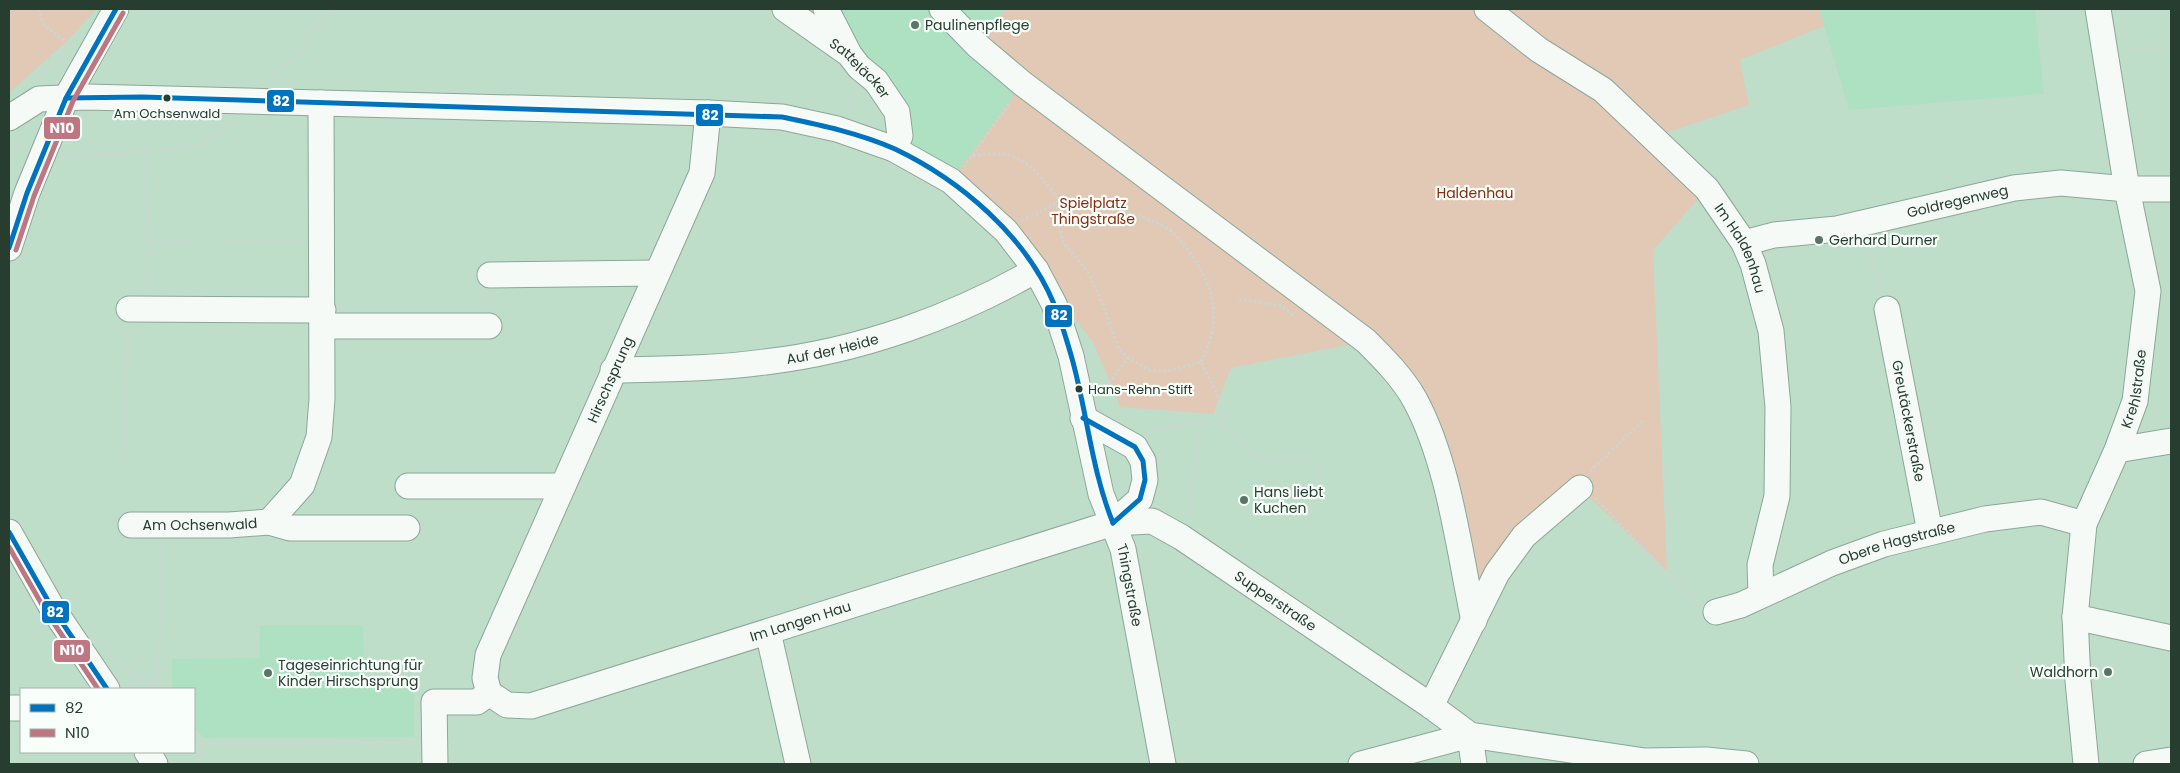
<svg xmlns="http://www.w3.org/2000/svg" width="2180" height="773" viewBox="0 0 2180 773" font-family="Poppins,sans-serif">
<rect width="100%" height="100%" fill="#bedeca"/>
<g fill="#aee1c2">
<path d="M785 9H1006L978 46 1023 84 951 181 894 149 897 112Z"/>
<path d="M1819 9H2035L2044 94 1849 110Z"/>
<path d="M260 625H363L364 687 414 688V737L204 738 194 727V689H172V659L259 658Z"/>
</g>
<g fill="#e1c9b5">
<path d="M9 9H97L66 42 9 93Z"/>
<path d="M1006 9H1819L1824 26 1740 60 1749 105 1651 138 1707 189 1653 250 1667 571 1579 488 1524 536 1474 621 1433 437 1367 341 1231 368 1213 414 1120 407 1093 342 1006 231 951 181 1022 84 978 46Z"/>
</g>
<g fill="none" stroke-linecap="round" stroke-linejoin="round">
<g stroke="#8da697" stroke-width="27">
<g id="minor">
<path id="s1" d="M785 9 849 54 859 67 876 81 897 112 900 136 894 149"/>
<path d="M826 9 848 52"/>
<path d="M942 9 978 46 1023 84 1366 341C1384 359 1403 378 1415 400 1449 463 1459 550 1474 621"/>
<path id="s2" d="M1487 9 1539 50 1603 90 1707 189 1744 243 1753 264 1771 331 1778 407 1777 496 1760 565 1761 594"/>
<path id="s3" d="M9 118 39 99 87 97 708 113 782 117 837 129 894 149 951 181 1006 231 1036 270 1054 304 1071 356 1101 494 1123 549 1163 764"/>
<path id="s4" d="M1744 243 1774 235 1837 229 2014 188 2061 183 2127 189H2171"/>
<path d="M9 248 27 193 66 98 116 9"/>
<path d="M490 275 656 273"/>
<path d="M129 309 323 310"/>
<path id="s5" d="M1887 309 1930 532"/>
<path d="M323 326H489"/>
<path id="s6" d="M613 370C664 369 715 369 765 362 860 351 954 317 1036 270"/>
<path d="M1083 418 1135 447 1143 461 1145 480 1140 499 1113 523"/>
<path d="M2117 450 2171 441"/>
<path d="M408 486H563"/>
<path d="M269 522 290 528H407"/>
<path id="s7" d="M131 525H229L269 522 302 485 319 437 322 399 321 103"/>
<path d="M9 532 51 606 107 689"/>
<path id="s8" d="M1716 612 1741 605 1832 563 1884 544 1985 519 2041 512 2084 524"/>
<path d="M2075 617 2171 638"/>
<path d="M768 632 798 764"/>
<path id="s9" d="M489 693 507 705 531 706 1113 523 1152 521 1181 537 1431 706 1470 735 1645 761 1706 760 1746 764"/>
<path id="s10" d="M489 693 485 678 488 655 702 173 708 113"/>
<path d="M1431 706 1497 573 1524 536 1580 488"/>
<path d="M9 708H21"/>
<path d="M147 752 155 764"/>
<path d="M435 764 434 702H477L489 693"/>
<path d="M1361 764 1470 735 1474 764"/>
<path id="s11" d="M2086 764 2078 681 2075 617 2084 524 2117 450 2135 401 2148 291 2127 189 2098 9"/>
<path d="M2146 764 2171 760"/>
</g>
</g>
<g stroke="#ccd6d0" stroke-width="3" stroke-dasharray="2.5 2.5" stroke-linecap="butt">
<path d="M38 9 44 25 73 48"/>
<path d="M2124 49 2171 47"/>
<path d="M38 79 65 55"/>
<path d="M281 81 278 78V71L305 49 314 23 333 13 334 9"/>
<path d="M848 113 854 87"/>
<path d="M144 147 149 241 148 290"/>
<path d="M64 156 144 152 198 145 236 122"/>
<path d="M973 156C983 155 994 153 1004 154 1025 156 1049 184 1059 201L1039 213 1022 220"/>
<path d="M9 161 22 135"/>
<path d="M964 167 1011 101"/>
<path d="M220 240 302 241"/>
<path d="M149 241 193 242"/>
<path d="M1865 243 1881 292"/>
<path d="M1239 299 1281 306 1293 315 1295 312"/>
<path d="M490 308V294"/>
<path d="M1201 362C1220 323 1218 295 1194 259 1186 247 1179 237 1167 228 1155 221 1141 217 1128 212 1101 202 1089 194 1059 201L1056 216 1063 242 1088 272 1104 307 1118 347 1128 358 1149 370 1168 371 1201 362 1216 392 1226 429"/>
<path d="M1100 395 1128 358"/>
<path d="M1148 434 1151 431C1171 427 1209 417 1227 430 1240 440 1248 456 1267 459 1293 463 1306 441 1321 477"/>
<path d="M124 468 128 328"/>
<path d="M1590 471 1644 420"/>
<path d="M1595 498 1685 591 1701 602"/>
<path d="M1189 518 1201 423"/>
<path d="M110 656 156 689"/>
<path d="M155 689 161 629 162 546"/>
<path d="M194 735 200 743"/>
<path d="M199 764 200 743 415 740"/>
</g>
<use href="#minor" stroke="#f5faf7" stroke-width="25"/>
<g stroke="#f8fefa" stroke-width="9">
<g id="bus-1">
<path d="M66 98 142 97 782 117C820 125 859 133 895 149 960 180 1026 236 1054 304 1061 320 1066 338 1071 355 1087 410 1091 469 1113 523"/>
<path d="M9 248 27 193 66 98 116 9"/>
<path d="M1083 418 1135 447 1143 461 1145 480 1140 499 1113 523"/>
<path d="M9 532 51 606 107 689"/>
</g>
</g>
<g stroke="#f8fefa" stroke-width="9">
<g id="bus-2">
<path d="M16 250 34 196 73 101 123 13"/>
<path d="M9 547 45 610 98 689"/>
</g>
</g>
<use href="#bus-1" stroke="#0073c0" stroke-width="5"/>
<use href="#bus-2" stroke="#be7682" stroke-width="5"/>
</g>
<g fill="#5b7565" stroke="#f8fefa" stroke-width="2">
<circle cx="915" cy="25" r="5"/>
<circle cx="1819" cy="240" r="5"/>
<circle cx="1244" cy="500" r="5"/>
<circle cx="2108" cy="672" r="5"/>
<circle cx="268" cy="673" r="5"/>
</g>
<g fill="#263d2f" stroke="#f8fefa" stroke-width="2">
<circle cx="167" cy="98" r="4.5"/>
<circle cx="1079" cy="389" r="4.5"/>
</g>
<g text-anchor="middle" stroke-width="4.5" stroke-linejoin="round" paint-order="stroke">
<g font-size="13" fill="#263d2f" stroke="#f8fefa">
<text x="167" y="118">Am Ochsenwald</text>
<text x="1088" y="394" text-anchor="start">Hans-Rehn-Stift</text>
</g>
<g font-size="14" fill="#263d2f" stroke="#f8fefa" text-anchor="start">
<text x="925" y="30">Paulinenpflege</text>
<text x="1829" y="245">Gerhard Durner</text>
<text x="1254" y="497">Hans liebt<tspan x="1254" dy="16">Kuchen</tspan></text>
<text x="278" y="670">Tageseinrichtung für<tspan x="278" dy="16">Kinder Hirschsprung</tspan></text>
<text x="2098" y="677" text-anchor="end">Waldhorn</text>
</g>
<g font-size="14" fill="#263d2f" stroke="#f8fefa">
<text dy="5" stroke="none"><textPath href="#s1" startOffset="96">Satteläcker</textPath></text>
<text dy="5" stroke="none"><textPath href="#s4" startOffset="218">Goldregenweg</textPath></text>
<text dy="5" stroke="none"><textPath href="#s2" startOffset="354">Im Haldenhau</textPath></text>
<text dy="5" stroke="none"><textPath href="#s6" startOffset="221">Auf der Heide</textPath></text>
<text dy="5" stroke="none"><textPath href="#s10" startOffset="340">Hirschsprung</textPath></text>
<text dy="5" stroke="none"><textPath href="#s11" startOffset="386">Krehlstraße</textPath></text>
<text dy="5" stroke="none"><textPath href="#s5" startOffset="114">Greutäckerstraße</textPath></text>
<text dy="5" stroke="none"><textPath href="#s7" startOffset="69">Am Ochsenwald</textPath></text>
<text dy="5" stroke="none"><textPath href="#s8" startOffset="194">Obere Hagstraße</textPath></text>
<text dy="5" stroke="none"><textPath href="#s3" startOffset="1415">Thingstraße</textPath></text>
<text dy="5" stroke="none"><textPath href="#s9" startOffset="842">Supperstraße</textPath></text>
<text dy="5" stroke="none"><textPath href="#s9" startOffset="328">Im Langen Hau</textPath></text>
</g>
<g font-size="14" fill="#842c10" stroke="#f8fefa">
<text x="1475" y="198">Haldenhau</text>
<text x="1093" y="208">Spielplatz<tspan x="1093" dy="16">Thingstraße</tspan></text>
</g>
</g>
<g stroke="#f8fefa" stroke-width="2">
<rect x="266" y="89" width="29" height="24" rx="5" fill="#0073c0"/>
<rect x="695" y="103" width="29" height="24" rx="5" fill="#0073c0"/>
<rect x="43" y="116" width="38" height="24" rx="5" fill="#be7682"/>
<rect x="1044" y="304" width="29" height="24" rx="5" fill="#0073c0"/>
<rect x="41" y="600" width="29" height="24" rx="5" fill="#0073c0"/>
<rect x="53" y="639" width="38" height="24" rx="5" fill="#be7682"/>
</g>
<g font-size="14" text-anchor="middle" font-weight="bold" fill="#fff">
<text x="281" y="106">82</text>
<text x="710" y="120">82</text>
<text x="62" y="133">N10</text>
<text x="1059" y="320">82</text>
<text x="55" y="617">82</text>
<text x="72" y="655">N10</text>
</g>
<rect width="2180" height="773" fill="none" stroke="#263d2f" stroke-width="20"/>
<rect x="20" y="688" width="175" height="65" fill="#f8fefa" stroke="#a4b1a9"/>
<rect x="30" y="704" width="25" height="8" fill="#0073c0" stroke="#a4b1a9"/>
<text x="65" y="713" font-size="15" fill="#263d2f">82</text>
<rect x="30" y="729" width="25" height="8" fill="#be7682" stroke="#a4b1a9"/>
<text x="65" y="738" font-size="15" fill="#263d2f">N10</text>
</svg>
